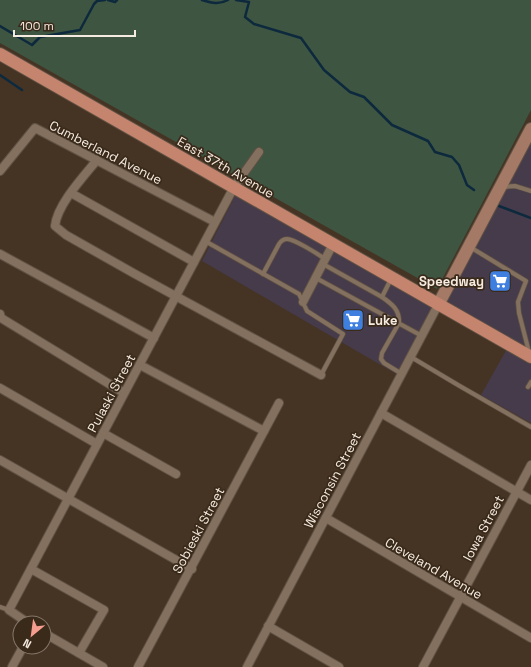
<svg xmlns="http://www.w3.org/2000/svg" width="531" height="667" viewBox="0 0 531 667" font-family="'Space Grotesk',sans-serif">
<rect width="100%" height="100%" fill="#453424"/>
<g fill="#453b4b">
<path d="M531 134V352L442 304Z"/>
<path d="M237 192 435 306 398 375 202 261Z"/>
<path d="M508 347 531 360V423L481 395Z"/>
</g>
<path fill="#3e5542" d="M0 0H531V110L437 289 0 43Z"/>
<g fill="none" stroke-linecap="round" stroke-linejoin="round">
<g stroke="#0d293d" stroke-width="2.5">
<path d="M108 0 115 2 117 0"/>
<path d="M202 0C212 3 219 5 228 0"/>
<path d="M236 0 249 2 245 17 254 24 301 38 324 70 350 92 364 97 392 125 428 141 435 152 452 157 459 165 467 185 474 190"/>
<path d="M0 26 32 45 40 37 80 30 94 4 97 1 105 0"/>
<path d="M0 75 22 90"/>
<path d="M499 206 531 218"/>
</g>
<g stroke="#605143" stroke-width="5.5">
<g id="lane">
<path d="M503 187 515 186 531 191"/>
<path d="M205 241 299 294 307 311 343 334 321 375"/>
<path d="M470 247 526 281 518 302 519 313 529 352"/>
<path d="M323 264 382 297"/>
<path d="M263 274 279 244C281 241 283 239 287 239 294 239 318 254 325 259"/>
<path d="M316 278 422 336"/>
<path d="M391 279 382 297C392 304 400 310 399 323L382 353 381 359 384 363 402 374"/>
<path d="M411 357 458 385 531 427"/>
<path d="M528 387 531 382"/>
<path d="M0 607 9 610"/>
</g>
</g>
<g stroke="#605143" stroke-width="10">
<g id="street">
<path d="M97 160C83 177 57 205 55 226L66 235 135 274 321 375"/>
<path d="M0 171 35 128 215 222"/>
<path d="M71 193 194 262"/>
<path d="M0 254 154 338"/>
<path d="M303 302 333 244"/>
<path d="M0 314 1 318 124 393"/>
<path d="M140 365 264 431"/>
<path d="M0 388 97 444"/>
<path d="M381 413 531 500"/>
<path d="M103 433 176 474"/>
<path d="M0 460 192 569"/>
<path d="M326 518 531 638"/>
<path d="M31 569 104 610 79 653"/>
<path d="M28 623 9 610 234 187 259 152"/>
<path d="M268 626 339 667"/>
<path d="M44 633 103 667"/>
<path d="M12 667 23 647"/>
<path d="M138 667 279 403"/>
<path d="M247 667 438 305"/>
<path d="M423 667 531 465"/>
</g>
</g>
<g stroke="#605143" stroke-width="14">
<path id="secondary" d="M438 305 531 129"/>
</g>
<g stroke="#605143" stroke-width="14">
<path id="primary" d="M0 54 531 357"/>
</g>
<use href="#lane" stroke="#83705f" stroke-width="4"/>
<use href="#street" stroke="#83705f" stroke-width="8"/>
<use href="#secondary" stroke="#a47a66" stroke-width="12"/>
<use href="#primary" stroke="#c5846e" stroke-width="12"/>
</g>
<defs>
<g id="supermarket-square" transform="scale(1.15)"><rect x="-9" y="-9" width="18" height="18" rx="4" fill="#3f7fe0" stroke="#3a2a1a"/><path d="M-6-5.5h2.5l.6 2H6L4.5 2H-2.5L-4.4-4H-6ZM-1.5 3.2a1.3 1.3 0 1 0 .1 0ZM3 3.2a1.3 1.3 0 1 0 .1 0Z" fill="#fff"/></g>
</defs>
<g fill-rule="evenodd">
<use href="#supermarket-square" x="500" y="281"/>
<use href="#supermarket-square" x="353" y="320"/>
</g>
<g text-anchor="middle" stroke-width="3.5" stroke-linejoin="round" paint-order="stroke">
<g font-size="13" fill="#f6ebe1" stroke="#3a2a1a">
<text transform="translate(106 152) rotate(27)" y="5">Cumberland Avenue</text>
<text transform="translate(226 167) rotate(30)" y="5">East 37th Avenue</text>
<text transform="translate(111 393) rotate(-62)" y="5">Pulaski Street</text>
<text transform="translate(332 480) rotate(-62)" y="5">Wisconsin Street</text>
<text transform="translate(483 528) rotate(-62)" y="5">Iowa Street</text>
<text transform="translate(198 530) rotate(-62)" y="5">Sobieski Street</text>
<text transform="translate(434 568) rotate(30)" y="5">Cleveland Avenue</text>
</g>
<g font-size="13" font-weight="bold" fill="#f6ebe1" stroke="#3a2a1a" text-anchor="end">
<text x="484" y="286">Speedway</text>
<text x="368" y="325" text-anchor="start">Luke</text>
</g>
</g>
<g transform="translate(32 635) rotate(209)"><circle r="19" fill="#3a2a1a" stroke="#85776a"/>
<path d="M0-3L7 15L0 10L-7 15Z" fill="#f59d8f"/>
<text y="-6" font-size="11" font-weight="bold" text-anchor="middle" fill="#f6ebe1">N</text>
</g>
<path d="M14 30v6h121v-6" fill="none" stroke="#f6ebe1" stroke-width="2"/>
<text x="20" y="30" font-size="12" fill="#f6ebe1" stroke="#3a2a1a" stroke-width="3" paint-order="stroke">100 m</text>
</svg>
